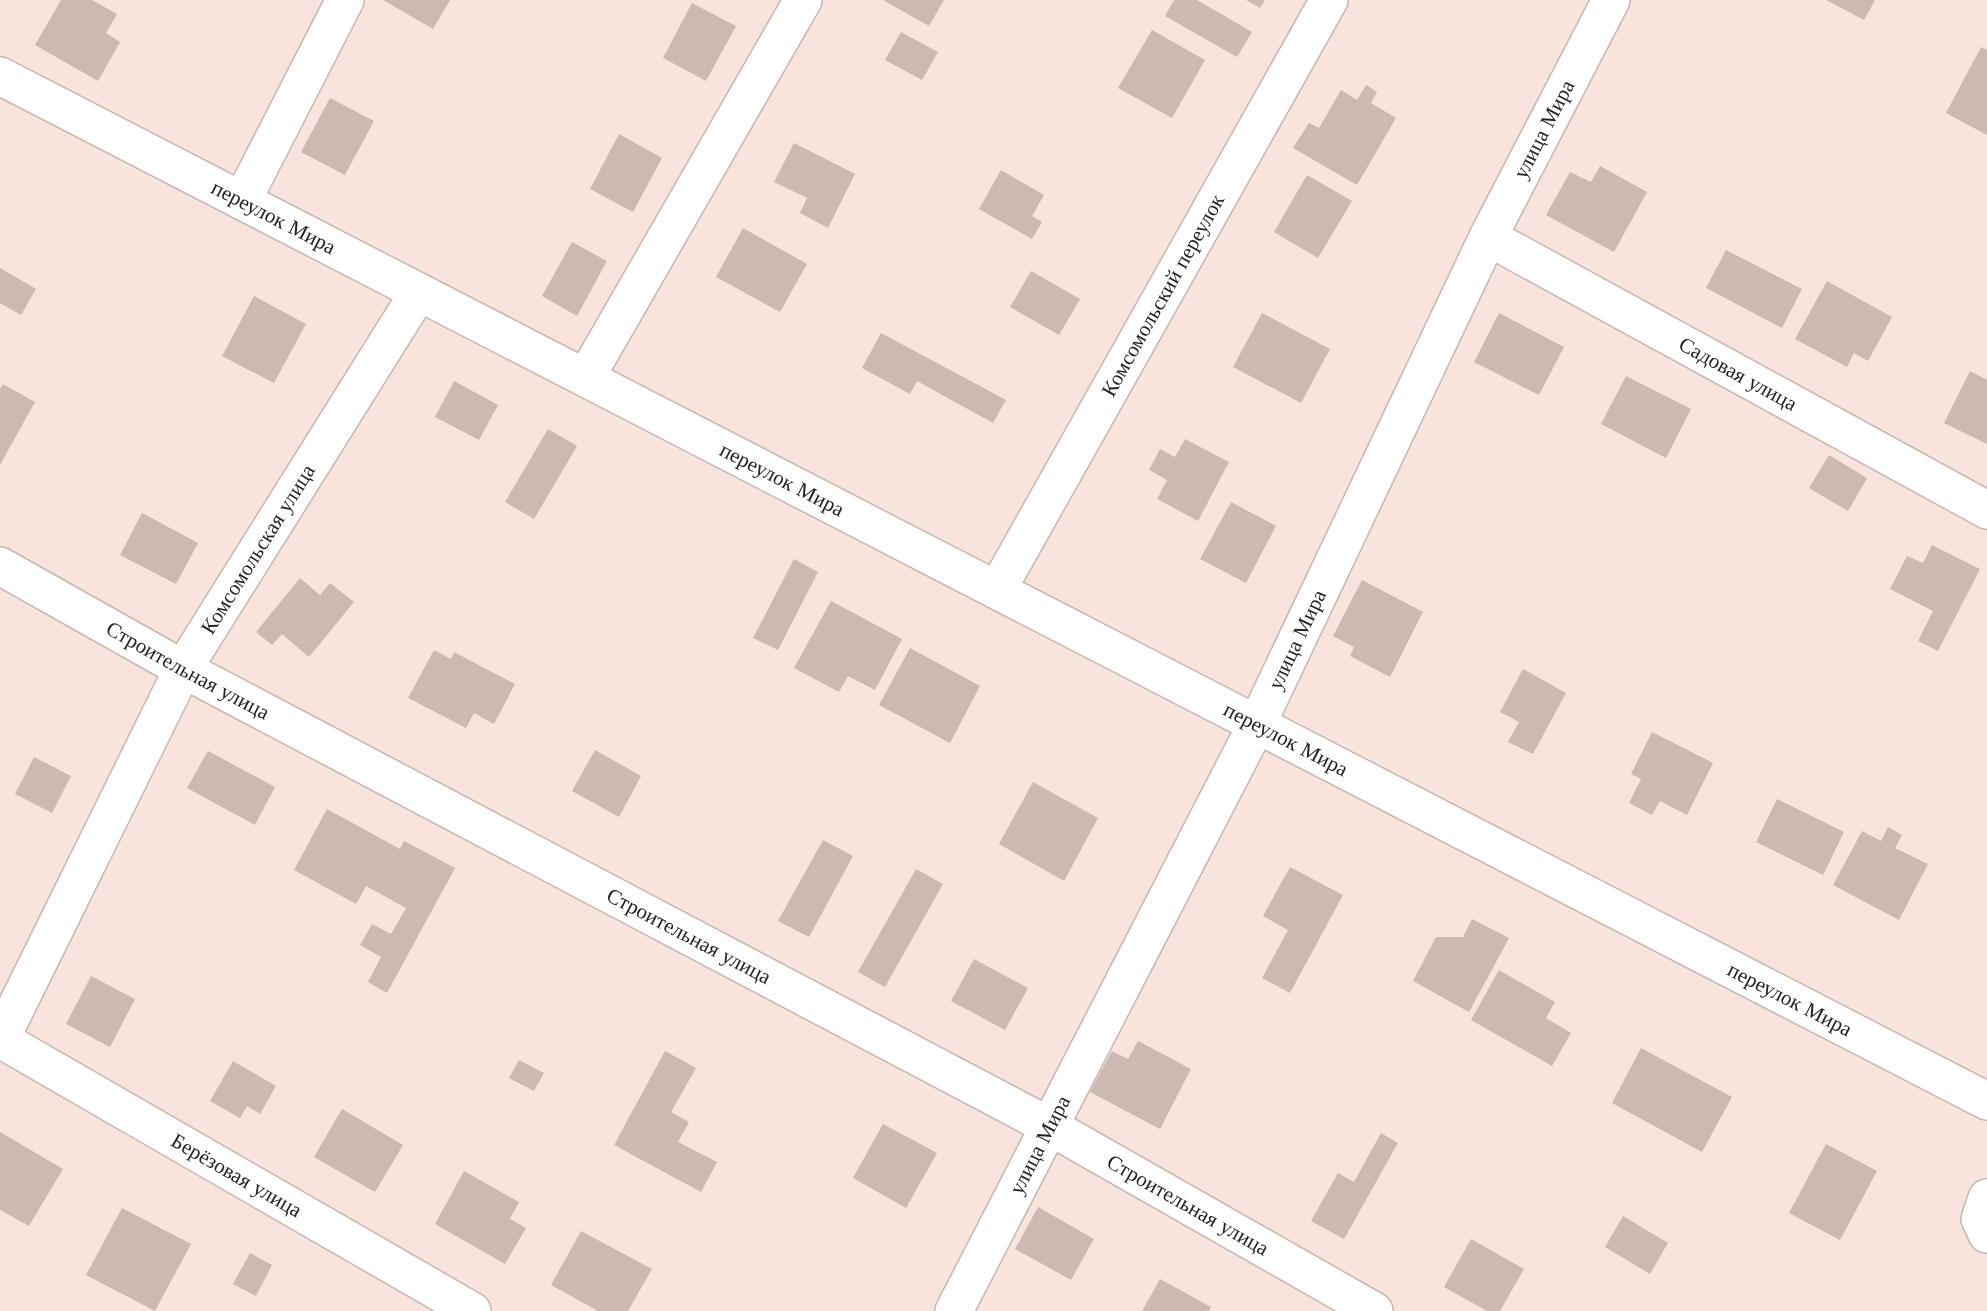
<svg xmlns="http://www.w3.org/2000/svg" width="1987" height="1311" viewBox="0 0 1987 1311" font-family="'Libre Baskerville',serif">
<rect width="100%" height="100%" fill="#f8e4dd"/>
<g fill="#ccb9b2">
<path d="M61 0H92L117 14 106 33 120 42 98 81 35 45Z"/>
<path d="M383 0H450L433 29Z"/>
<path d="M883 0H944L929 26Z"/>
<path d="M1174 0H1197L1252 32 1237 57 1165 16Z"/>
<path d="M1246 0H1265L1260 8Z"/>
<path d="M1826 0H1875L1864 20Z"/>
<path d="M692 3 736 26 706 81 663 58Z"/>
<path d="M1152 30 1205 60 1172 118 1118 88Z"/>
<path d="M901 32 938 52 922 80 885 60Z"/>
<path d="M1981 47 1987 50V135L1946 113Z"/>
<path d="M1366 85 1377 92 1371 103 1396 118 1357 185 1293 148 1309 123 1319 128 1341 90 1357 100Z"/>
<path d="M330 98 374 121 345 175 301 152Z"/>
<path d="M619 134 662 158 633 212 590 189Z"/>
<path d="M794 143 855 174 828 228 800 213 807 198 774 182Z"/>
<path d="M1600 166 1647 192 1614 252 1546 215 1570 172 1591 182Z"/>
<path d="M1001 170 1044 195 1032 216 1042 222 1032 239 979 209Z"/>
<path d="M1307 175 1352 201 1318 258 1274 232Z"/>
<path d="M743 228 807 264 780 312 716 277Z"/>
<path d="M572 242 607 261 577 316 542 296Z"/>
<path d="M1726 250 1802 289 1782 328 1706 288Z"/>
<path d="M0 268 36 289 21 315 0 303Z"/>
<path d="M1031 271 1080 299 1059 335 1010 307Z"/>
<path d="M1827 281 1892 317 1868 361 1854 353 1847 367 1795 339Z"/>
<path d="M254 296 306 324 274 383 222 356Z"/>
<path d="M1262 313 1330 349 1301 403 1233 367Z"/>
<path d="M1499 313 1564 347 1539 395 1474 362Z"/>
<path d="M881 333 1006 400 993 423 917 381 910 394 862 368Z"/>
<path d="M1970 371 1987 380V444L1944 423Z"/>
<path d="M1626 376 1691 409 1666 458 1601 424Z"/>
<path d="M454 381 498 405 479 440 435 417Z"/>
<path d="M3 384 35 402 0 465V389Z"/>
<path d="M548 429 577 446 534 519 505 502Z"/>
<path d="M1185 439 1229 462 1198 521 1157 499 1167 480 1149 470 1160 449 1175 457Z"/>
<path d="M1829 455 1867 478 1848 511 1809 488Z"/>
<path d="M1231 502 1276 526 1246 583 1200 559Z"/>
<path d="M142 513 198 543 176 584 120 555Z"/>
<path d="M1932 545 1980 569 1938 651 1918 641 1933 611 1890 589 1907 556 1923 563Z"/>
<path d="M794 559 818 572 778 650 753 638Z"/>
<path d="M300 578 320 595 330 583 354 602 309 657 282 634 272 645 256 632Z"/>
<path d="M1362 580 1423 612 1390 677 1350 656 1354 647 1333 636Z"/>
<path d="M831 601 902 639 875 690 848 676 839 692 794 668Z"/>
<path d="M910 648 980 686 950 743 879 705Z"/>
<path d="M434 650 451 659 454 652 515 684 494 724 474 713 466 728 408 698Z"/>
<path d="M1523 669 1566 693 1533 754 1508 742 1519 722 1500 712Z"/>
<path d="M1652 732 1713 763 1687 815 1660 801 1652 815 1629 803 1641 779 1631 774Z"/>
<path d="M595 750 641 776 619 817 572 791Z"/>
<path d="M208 751 275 787 255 825 187 788Z"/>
<path d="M34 757 71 776 52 813 15 794Z"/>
<path d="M1033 782 1098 818 1064 881 999 844Z"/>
<path d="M1777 799 1844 832 1823 875 1756 842Z"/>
<path d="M327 809 400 849 404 841 455 868 387 993 368 982 381 957 360 945 372 924 391 934 406 908 366 886 356 904 294 870Z"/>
<path d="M1888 827 1902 835 1895 848 1928 864 1899 920 1833 885 1862 831 1881 841Z"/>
<path d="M823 840 853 856 809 937 778 921Z"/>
<path d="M1290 867 1343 895 1290 993 1262 978 1288 930 1263 916Z"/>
<path d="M916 869 943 884 885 987 858 972Z"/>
<path d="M1472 919 1509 938 1469 1012 1413 981 1436 937H1463Z"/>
<path d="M974 959 1028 988 1005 1030 951 1001Z"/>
<path d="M1499 970 1555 1002 1546 1018 1571 1033 1552 1066 1471 1020Z"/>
<path d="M91 976 135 999 110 1047 66 1024Z"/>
<path d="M1138 1041 1191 1069 1160 1129 1090 1092 1112 1051 1128 1059Z"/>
<path d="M1641 1048 1732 1097 1702 1152 1612 1103Z"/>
<path d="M665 1051 696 1068 671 1112 689 1122 678 1142 717 1162 701 1192 614 1145Z"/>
<path d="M519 1060 544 1073 534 1091 509 1078Z"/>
<path d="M233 1061 276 1086 260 1114 247 1106 240 1118 210 1101Z"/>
<path d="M342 1109 403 1145 375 1192 314 1157Z"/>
<path d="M883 1124 937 1153 906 1208 853 1178Z"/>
<path d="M0 1132 63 1169 29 1226 0 1210Z"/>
<path d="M1381 1133 1398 1143 1344 1239 1311 1221 1338 1173 1354 1182Z"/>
<path d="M1826 1144 1877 1171 1840 1240 1789 1213Z"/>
<path d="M464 1171 519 1202 510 1219 526 1228 505 1264 435 1224Z"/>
<path d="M1038 1207 1094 1239 1071 1280 1015 1249Z"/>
<path d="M122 1208 191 1244 155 1311 86 1275Z"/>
<path d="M1623 1216 1668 1243 1650 1274 1605 1247Z"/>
<path d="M581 1231 652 1269 628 1311H598L551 1285Z"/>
<path d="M1471 1239 1524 1269 1500 1311H1487L1444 1287Z"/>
<path d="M250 1253 272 1265 256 1296 233 1284Z"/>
<path d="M1160 1279 1211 1307 1209 1311H1142Z"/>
</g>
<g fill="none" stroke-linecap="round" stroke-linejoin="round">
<g stroke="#c8b6ae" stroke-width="40">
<g id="minor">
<path id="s1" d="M0 76 1987 1101"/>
<path d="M242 201 345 0"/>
<path id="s2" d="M1488 237 1987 510"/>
<path d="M586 377 803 0"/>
<path id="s3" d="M0 566 183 669 1049 1126 1374 1311"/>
<path id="s4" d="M997 590 1329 0"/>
<path id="s5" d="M0 1039 472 1311"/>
<path id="s6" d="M0 1040 183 669 419 292"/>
<path d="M1987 1198 1980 1219 1987 1234"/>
<path id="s7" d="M954 1311 1257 724 1488 237 1611 0"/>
</g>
</g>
<use href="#minor" stroke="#fff" stroke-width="37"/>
</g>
<g text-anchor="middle" stroke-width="6" stroke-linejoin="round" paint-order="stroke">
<g font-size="21" fill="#241e1b" stroke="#fff">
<text dy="7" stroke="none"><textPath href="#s7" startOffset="1321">улица Мира</textPath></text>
<text dy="7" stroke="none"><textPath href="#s1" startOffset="308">переулок Мира</textPath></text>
<text dy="7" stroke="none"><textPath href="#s4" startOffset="338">Комсомольский переулок</textPath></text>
<text dy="7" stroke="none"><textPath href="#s2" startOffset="285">Садовая улица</textPath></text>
<text dy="7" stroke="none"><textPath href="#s1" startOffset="880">переулок Мира</textPath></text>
<text dy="7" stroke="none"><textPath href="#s6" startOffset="555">Комсомольская улица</textPath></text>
<text dy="7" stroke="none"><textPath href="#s7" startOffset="754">улица Мира</textPath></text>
<text dy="7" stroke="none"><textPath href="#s3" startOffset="215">Строительная улица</textPath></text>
<text dy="7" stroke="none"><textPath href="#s1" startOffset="1447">переулок Мира</textPath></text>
<text dy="7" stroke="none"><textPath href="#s3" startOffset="782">Строительная улица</textPath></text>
<text dy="7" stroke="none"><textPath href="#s1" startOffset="2014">переулок Мира</textPath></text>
<text dy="7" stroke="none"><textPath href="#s7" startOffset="187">улица Мира</textPath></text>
<text dy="7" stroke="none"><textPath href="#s5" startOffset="273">Берёзовая улица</textPath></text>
<text dy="7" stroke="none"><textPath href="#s3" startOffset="1349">Строительная улица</textPath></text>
</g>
</g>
</svg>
